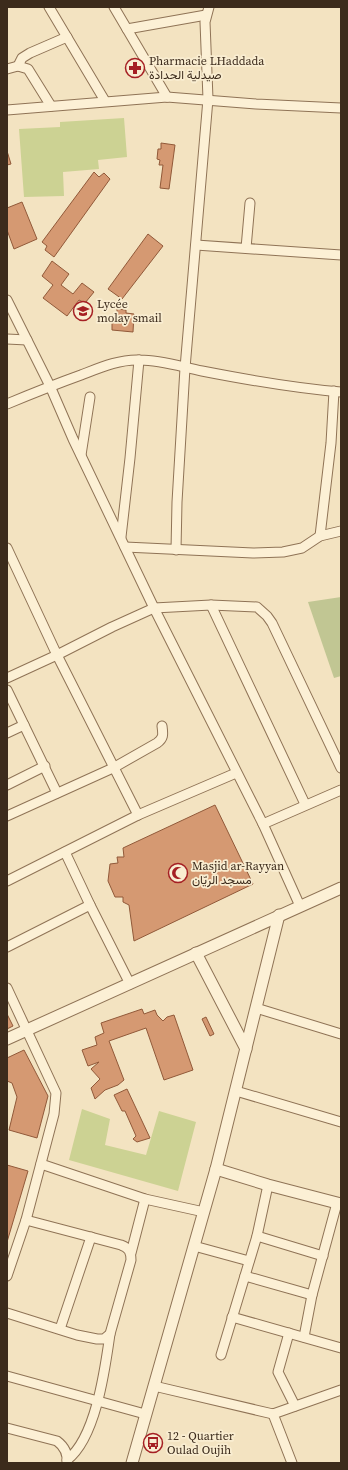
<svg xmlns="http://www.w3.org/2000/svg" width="348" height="1470" viewBox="0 0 348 1470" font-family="'Source Serif 4',Vazirmatn,serif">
<rect width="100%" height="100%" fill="#f3e3c1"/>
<g fill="#ccd293">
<path d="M124 118 127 157 98 160 99 169 63 172 64 196 24 197 19 129 60 127V122Z"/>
<path d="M82 1109 110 1119 105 1145 146 1155 159 1111 196 1122 178 1191 69 1160Z"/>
</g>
<path fill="#c1c693" d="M341 597V676L334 678 308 602Z"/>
<g fill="#d59972" stroke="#915939">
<path d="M161 143 175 145 169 189 160 188 163 165H159L160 160 157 159 158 149H161Z"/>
<path d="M7 151 11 164 7 165Z"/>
<path d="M94 172 99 177 104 173 110 179 54 257 45 250 47 246 42 242Z"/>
<path d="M22 202 37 239 14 249 7 230V208Z"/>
<path d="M148 234 163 246 122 299 108 289Z"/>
<path d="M52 261 69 274 61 285 73 294 82 283 94 292 85 303 79 300 67 316 43 298 53 285 42 276Z"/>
<path d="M117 309 126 310V313L134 314 133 332 112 330V317L117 318Z"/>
<path d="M215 805 253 884 134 941 129 905 123 902V897H115L108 881 110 864 118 863 117 857H124L123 848Z"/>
<path d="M142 1009 144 1014 155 1010 157 1015 163 1021 167 1017 174 1015 193 1070 164 1080 146 1028 109 1041 124 1080 118 1085 105 1090 95 1099 91 1088 100 1079 91 1069 99 1062 88 1066 82 1050 97 1045 95 1037 104 1033 101 1023Z"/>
<path d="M7 1014 13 1026 7 1029Z"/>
<path d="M206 1017 214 1034 210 1036 202 1019Z"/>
<path d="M24 1050 48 1096 37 1138 9 1130 17 1097 12 1083 7 1081V1058Z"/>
<path d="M127 1089 150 1138 137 1142 133 1139 136 1136 125 1111H122L114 1095Z"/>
<path d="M7 1165 28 1171 7 1242Z"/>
</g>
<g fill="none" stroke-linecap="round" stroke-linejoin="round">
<g stroke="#8f7356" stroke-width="11">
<g id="minor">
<path d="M49 7 105 101"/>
<path d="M114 7 167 97"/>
<path d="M127 29 206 15"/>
<path d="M18 66 22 58 30 53 67 37"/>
<path d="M7 69 18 66 28 69 51 106"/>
<path d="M7 110 167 97 256 104 341 108"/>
<path d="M196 245 341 255"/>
<path d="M246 248 250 203"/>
<path d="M7 300 50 386 73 439 154 608 263 824 300 906"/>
<path d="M7 339 27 340"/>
<path d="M7 404C31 394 56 384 81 375 99 368 119 359 140 360 161 360 182 367 202 371 248 380 294 388 341 392"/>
<path d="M81 455 90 397"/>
<path d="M320 536 331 443 334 391"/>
<path d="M121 537 130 458 139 360"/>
<path d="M125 547 253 553 283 552 302 548 320 536 341 531"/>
<path d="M7 548 57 655 138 815"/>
<path d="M176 550 177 502 185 368 208 99 205 22 209 7"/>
<path d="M211 605 305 804"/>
<path d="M7 678 57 655 112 627 154 608 211 605 257 607 267 616 272 623 341 768"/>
<path d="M7 690 57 793"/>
<path d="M7 733 24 725"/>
<path d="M7 785 45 766"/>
<path d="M7 816 113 768 157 743C164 738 163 734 162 726"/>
<path d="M263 824 341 790"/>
<path d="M65 852 90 905 130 984"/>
<path d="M7 881 138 815 236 773"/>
<path d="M7 947 90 905"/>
<path d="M7 988 56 1093 54 1114 26 1220 7 1276"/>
<path d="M256 1008 341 1034"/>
<path d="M236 1091 341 1122"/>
<path d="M41 1164 145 1199 204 1212"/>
<path d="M257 1236 323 1256"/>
<path d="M194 1246 249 1261"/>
<path d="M131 1253 145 1199"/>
<path d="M245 1276 312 1295"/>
<path d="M7 1313 77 1335 97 1339H104L110 1334 131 1260C131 1252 129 1248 121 1245L26 1220"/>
<path d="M232 1317 341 1348"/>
<path d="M60 1329 91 1237"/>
<path d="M289 1333 278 1372 295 1406"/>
<path d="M304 1337 312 1295 337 1203"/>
<path d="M221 1355 257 1236 268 1185"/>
<path d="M7 1376 145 1414"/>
<path d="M154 1386 273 1414 341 1390"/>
<path d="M273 1414 292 1463"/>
<path d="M7 1428 57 1441C65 1447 68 1454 67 1463"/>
<path d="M67 1460C96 1438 105 1369 110 1334"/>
</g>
</g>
<g stroke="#8f7356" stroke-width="13">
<g id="tertiary">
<path d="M196 953 246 1049"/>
<path d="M7 1039 341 888"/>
<path d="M216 1169 268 1185 341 1204"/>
<path d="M132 1463 216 1169 279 915"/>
</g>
</g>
<use href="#minor" stroke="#fcf0d5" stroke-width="9"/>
<use href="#tertiary" stroke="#fcf0d5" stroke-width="11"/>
</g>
<defs>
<g id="pharmacy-ring" transform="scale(1)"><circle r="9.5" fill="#f9edd1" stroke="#a51f23" stroke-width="1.5"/><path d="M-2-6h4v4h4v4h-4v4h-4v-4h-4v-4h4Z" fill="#a51f23"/></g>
<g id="school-ring" transform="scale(1)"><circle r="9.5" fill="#f9edd1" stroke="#a51f23" stroke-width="1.5"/><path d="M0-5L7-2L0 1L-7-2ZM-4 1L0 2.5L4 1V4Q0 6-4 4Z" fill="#a51f23"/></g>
<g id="mosque-ring" transform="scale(1)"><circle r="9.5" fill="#f9edd1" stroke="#a51f23" stroke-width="1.5"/><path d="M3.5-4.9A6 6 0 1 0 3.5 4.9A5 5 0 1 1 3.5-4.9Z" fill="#a51f23"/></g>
<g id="bus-ring" transform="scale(1)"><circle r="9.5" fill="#f9edd1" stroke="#a51f23" stroke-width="1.5"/><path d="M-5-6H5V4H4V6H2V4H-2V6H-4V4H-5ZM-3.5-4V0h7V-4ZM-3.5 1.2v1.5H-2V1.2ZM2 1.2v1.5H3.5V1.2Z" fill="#a51f23"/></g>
</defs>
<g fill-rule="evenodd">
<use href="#pharmacy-ring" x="135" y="68"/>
<use href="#school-ring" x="83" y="311"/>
<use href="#mosque-ring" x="178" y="873"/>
<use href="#bus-ring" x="153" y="1443"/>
</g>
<g text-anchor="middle" stroke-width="3.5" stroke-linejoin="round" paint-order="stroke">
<g font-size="12" fill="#3c2b1c" stroke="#f9edd1" text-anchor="start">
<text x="149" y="65">Pharmacie LHaddada<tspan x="149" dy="14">صيدلية الحدادة</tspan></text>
<text x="97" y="308">Lycée<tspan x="97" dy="14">molay smail</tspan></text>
<text x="192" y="870">Masjid ar-Rayyan<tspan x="192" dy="14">مسجد الريّان</tspan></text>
<text x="167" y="1440">12 - Quartier<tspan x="167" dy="14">Oulad Oujih</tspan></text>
</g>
</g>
<rect width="348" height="1470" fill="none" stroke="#3c2b1c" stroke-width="16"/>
</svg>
